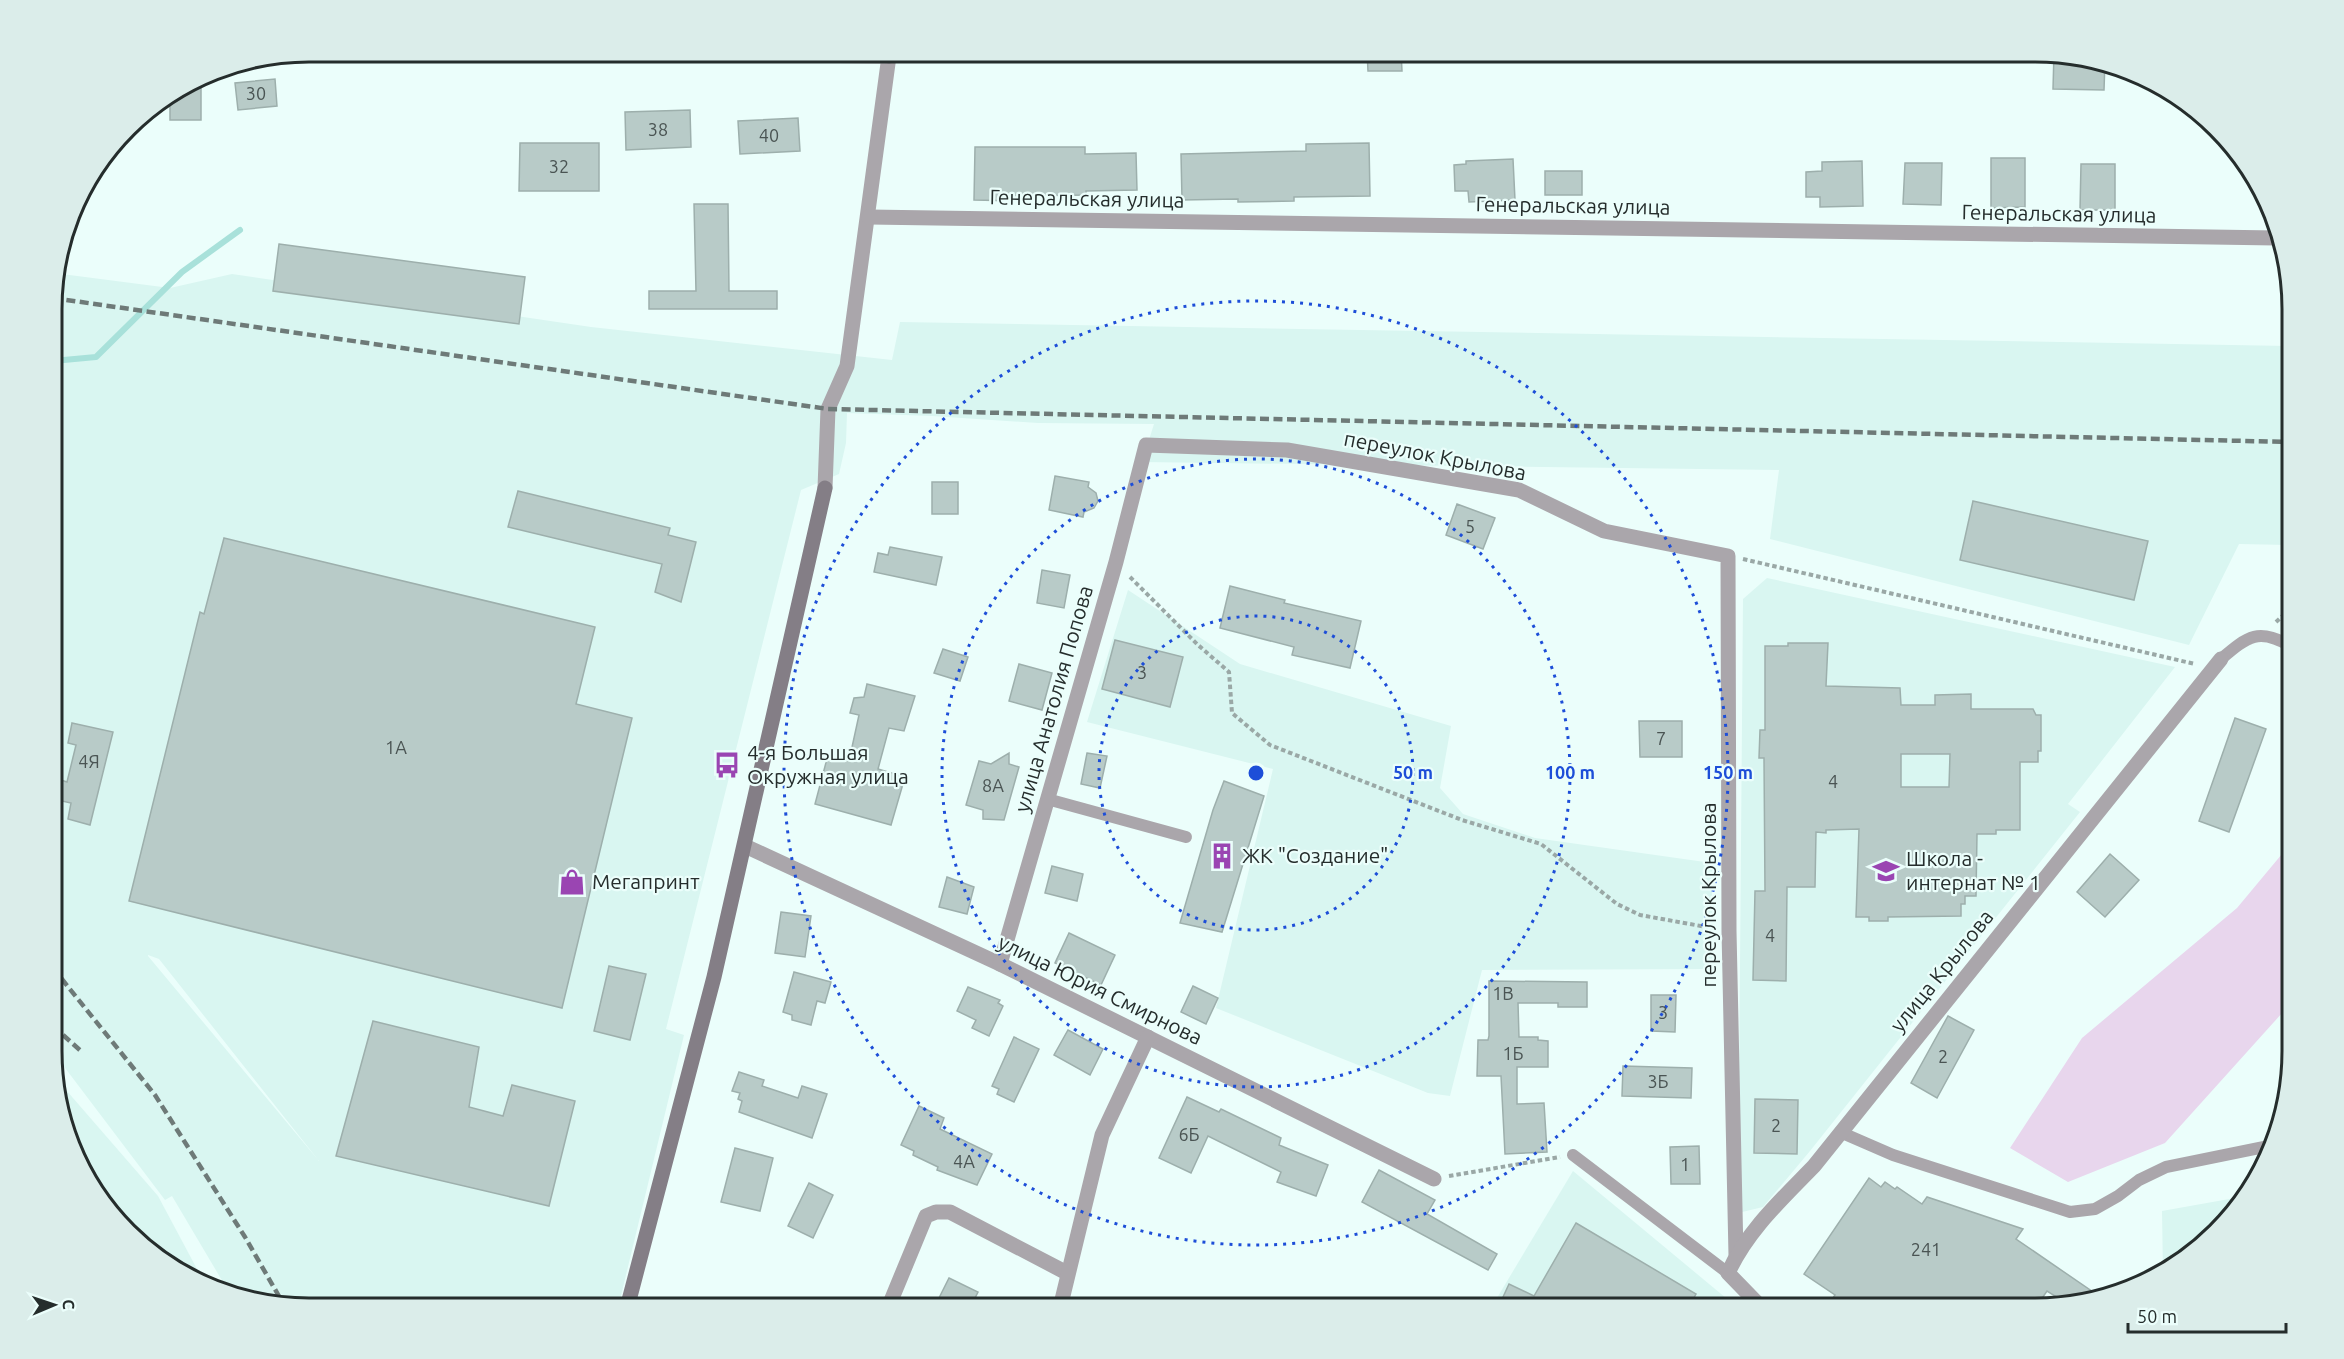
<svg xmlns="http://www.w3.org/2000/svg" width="2344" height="1359" viewBox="0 0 2344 1359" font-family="Ubuntu,sans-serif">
<rect width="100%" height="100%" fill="#ebfefb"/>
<g fill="#d9f6f1" fill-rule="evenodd">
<path d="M54 273 170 288 232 274 591 327 892 360 900 322 2292 346V545L2239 544 2189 645 1770 539 1779 470 1142 462 1154 424 1038 423 932 416 847 413 846 443 839 474 801 490 666 1029 684 1035 618 1308H308L242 1299 230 1294 172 1196 165 1200 53 1052ZM148 955 159 959 319 1161 148 956Z"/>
<path d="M1767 578 2175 667 2068 804 2080 812 1810 1151 1763 1207 1738 1213 1743 599Z"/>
<path d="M1128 590 1240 664 1451 726 1440 788 1463 814 1535 838 1712 863V969L1482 970 1450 1096 1428 1093 1216 1008 1273 769 1087 722Z"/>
<path d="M53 1075 158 1196 205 1284 180 1273 94 1193 53 1084Z"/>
<path d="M1573 1171 1738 1308H1491Z"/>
<path d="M2246 1196 2217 1233 2163 1274 2162 1211Z"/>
</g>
<path fill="#e8d6ed" d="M2292 842V1002L2165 1143 2068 1182 2010 1148 2082 1038 2237 908Z"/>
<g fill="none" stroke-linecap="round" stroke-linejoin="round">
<path stroke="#a8e1da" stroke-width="6" d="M53 361 96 357 182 272 240 230"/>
</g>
<g fill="#b8cbc8" stroke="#9dafac" stroke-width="1.5" fill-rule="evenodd">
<path d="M1367 51H1401L1402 71H1368Z"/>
<path d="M2054 53 2105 61 2104 90 2053 89Z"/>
<path d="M275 79 277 106 238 110 235 83Z"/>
<path d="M186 86H201V120H170V96Z"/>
<path d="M690 110 691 147 626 150 625 112Z"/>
<path d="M798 118 800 151 740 154 738 121Z"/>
<path d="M520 143H599V191H519Z"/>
<path d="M1369 143 1370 196 1294 197V201L1238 202V199L1182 200 1181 154 1306 151V144Z"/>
<path d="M975 147H1085V154L1136 153 1137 190 1086 191V195L1020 196V201L974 200Z"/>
<path d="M1991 158H2025V207L1991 208Z"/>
<path d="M1513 159 1515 200 1469 202 1468 191H1455L1454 165 1466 164V161Z"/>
<path d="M1862 161 1863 206 1820 207V197H1806V172L1822 171V162Z"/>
<path d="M1905 163H1942L1941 205 1903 204Z"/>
<path d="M2081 164H2115V210H2080Z"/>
<rect x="1545" y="171" width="37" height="24"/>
<path d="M694 204H728L729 291H777V309H649V291H696Z"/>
<path d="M279 244 525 277 519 324 273 291Z"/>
<path d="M1055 476 1089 482 1088 487 1096 493 1098 501 1094 508 1084 512 1083 517 1049 510Z"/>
<rect x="932" y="482" width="26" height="32"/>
<path d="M518 491 670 528 668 535 696 542 681 602 655 592 662 564 508 527Z"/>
<path d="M1973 501 2148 541 2134 600 1960 560Z"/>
<path d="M1457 504 1495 518 1483 549 1446 535Z"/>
<path d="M224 538 595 627 576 704 632 718 562 1008 129 901 200 612 204 614Z"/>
<path d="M890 547 942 557 936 585 874 572 878 553 888 555Z"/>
<path d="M1042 570 1070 575 1064 608 1037 603Z"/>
<path d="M1230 586 1285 600 1284 603 1361 621 1350 668 1292 655 1294 647 1220 628Z"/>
<path d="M1115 640 1183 657 1170 707 1102 689Z"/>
<path d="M1788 643H1828L1826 686 1900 688 1901 705H1935V695L1971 694V709H2033L2036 715H2041V751H2038V762H2020V830H1996V834H1977L1976 896H1965V904H1961V916L1888 917V921H1869V917H1856L1859 829 1826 830V833L1816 832 1815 887H1787L1786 981 1753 980 1755 891H1765L1764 758H1759L1760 730H1765V646H1788ZM1901 754H1950L1949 787H1901Z"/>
<path d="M943 649 968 657 960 681 934 673Z"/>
<path d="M1019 664 1052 673 1042 710 1009 701Z"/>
<path d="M867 684 915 696 904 731 889 728 878 769 905 777 891 825 815 804 828 755 849 761 859 715 850 713 854 698 864 697Z"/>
<path d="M2235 718 2266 729 2229 832 2199 821Z"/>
<path d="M1639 721H1682V757H1640Z"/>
<path d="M72 723 113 732 90 825 68 819 71 803 53 799 58 779 67 782 76 745 68 743Z"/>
<path d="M1009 753V764L1019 767 1004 820 983 819V810L966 805 979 761 991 764Z"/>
<path d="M1087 753 1107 756 1100 788 1081 784Z"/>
<path d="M1224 781 1264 796 1222 932 1180 923 1213 810Z"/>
<path d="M2110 854 2139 880 2105 917 2077 892Z"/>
<path d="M1052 866 1083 874 1077 901 1045 893Z"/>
<path d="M947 877 974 887 967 914 939 907Z"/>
<path d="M781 912 811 916 805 957 775 953Z"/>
<path d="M1069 933 1115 955 1101 985 1055 963Z"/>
<path d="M609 966 646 974 630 1040 594 1031Z"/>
<path d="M794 972 831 982 825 1003 817 1001 811 1025 792 1020V1015L783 1012Z"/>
<path d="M1489 981 1587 982V1007H1558V1003H1518L1519 1037H1538V1040L1548 1041V1067H1517V1104L1544 1103 1547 1152 1505 1154 1501 1076H1477L1478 1040H1488L1489 1036Z"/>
<path d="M1193 986 1218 998 1206 1024 1181 1012Z"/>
<path d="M968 987 1000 1000 998 1003 1003 1006 989 1036 972 1028 976 1020 957 1011Z"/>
<path d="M1651 995H1676L1675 1032 1651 1031Z"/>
<path d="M1948 1016 1974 1030 1937 1098 1911 1083Z"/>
<path d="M373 1021 479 1047 469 1107 503 1116 512 1085 575 1101 549 1206 336 1156Z"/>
<path d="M1068 1030 1103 1049 1090 1075 1054 1055Z"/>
<path d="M1014 1037 1039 1049 1014 1102 997 1094 999 1089 992 1086Z"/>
<path d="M1623 1066 1692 1068 1691 1098 1622 1096Z"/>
<path d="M739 1072 764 1080 762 1086 798 1098 802 1086 827 1094 812 1138 739 1112 742 1101 738 1099 740 1093 732 1091Z"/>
<path d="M1187 1097 1219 1112 1221 1109 1281 1138 1279 1145 1328 1165 1316 1196 1277 1182 1281 1172 1208 1136 1191 1173 1159 1158Z"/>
<path d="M1755 1099 1798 1100 1797 1154 1754 1153Z"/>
<path d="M919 1106 944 1118 940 1129 992 1154 977 1185 937 1170 938 1167 913 1155 914 1151 901 1145Z"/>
<path d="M1699 1146 1700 1184H1671L1670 1147Z"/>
<path d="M735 1148 773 1158 760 1211 721 1202Z"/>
<path d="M1379 1170 1435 1200 1427 1214 1497 1254 1488 1270 1362 1202Z"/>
<path d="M1869 1178 1881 1187 1885 1182 1895 1189 1897 1187 1922 1204 1927 1197 2023 1229 2016 1239 2096 1294 2066 1303 2047 1291 2036 1307 1826 1308 1835 1295 1804 1274Z"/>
<path d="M809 1183 833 1195 813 1238 788 1226Z"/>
<path d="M1576 1223 1696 1294 1688 1308H1498L1509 1284 1534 1296Z"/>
<path d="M949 1278 978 1292 970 1308H934Z"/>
</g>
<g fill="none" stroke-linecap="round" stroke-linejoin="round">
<g stroke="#9aa8a6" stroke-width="4" stroke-dasharray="4.5 3" stroke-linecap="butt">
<path d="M1743 559 2195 664"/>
<path d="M1130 577 1198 645 1229 672 1232 713 1270 745 1462 820 1541 844 1617 904 1640 915 1712 928"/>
<path d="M2276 622 2292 607"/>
<path d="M1449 1176 1560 1157"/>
</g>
<g stroke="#aaa6ab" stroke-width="12">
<path d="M2221 659C2248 636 2259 627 2292 647"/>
<path d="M1047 799 1186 837"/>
<path d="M1840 1132 1893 1155 2070 1212 2095 1209 2118 1196 2139 1180 2166 1167 2269 1146"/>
<path d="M1573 1155 1728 1273"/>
</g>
<g stroke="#aaa6ab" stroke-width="15">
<path d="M409 51 889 56 847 366 828 409 825 488"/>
<path d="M869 217 2276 238"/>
<path d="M745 846 1000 964 1434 1179"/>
<path d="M1000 964 1116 562 1146 445 1287 450 1519 490 1604 531 1728 556 1729 931 1736 1255"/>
<path d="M888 1308 926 1216 936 1212H950L1067 1273"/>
<path d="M1060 1308 1102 1135 1148 1037"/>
<path d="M1762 1308 1728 1273C1747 1231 1782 1199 1814 1166L2221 659"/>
</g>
<g stroke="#847e86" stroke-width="15">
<path d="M889 56V51"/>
<path d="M627 1308 714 977 825 488"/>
</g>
<g stroke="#6e7a78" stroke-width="4.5" stroke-dasharray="9 4.5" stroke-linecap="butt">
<path d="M53 298 828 409 2292 442"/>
<path d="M53 968 155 1095 245 1237 284 1305"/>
<path d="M53 1026 82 1052"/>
</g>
</g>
<g fill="none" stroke="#1d4ed8" stroke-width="3" stroke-dasharray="3 6">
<circle cx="1256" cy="773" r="157"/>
<circle cx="1256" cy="773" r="314"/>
<circle cx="1256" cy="773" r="472"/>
</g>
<defs>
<g id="bus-bare" transform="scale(2.07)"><path d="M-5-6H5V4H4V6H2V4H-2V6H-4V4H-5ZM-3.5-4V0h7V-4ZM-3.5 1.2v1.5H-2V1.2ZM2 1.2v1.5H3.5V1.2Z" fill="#9a45b2" stroke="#ebfefb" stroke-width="2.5" paint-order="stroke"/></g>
<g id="building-bare" transform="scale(2.07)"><path d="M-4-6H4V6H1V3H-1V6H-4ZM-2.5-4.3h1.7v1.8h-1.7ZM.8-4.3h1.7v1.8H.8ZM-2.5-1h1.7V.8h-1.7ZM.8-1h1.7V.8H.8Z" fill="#9a45b2" stroke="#ebfefb" stroke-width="2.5" paint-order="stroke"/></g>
<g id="school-bare" transform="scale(2.07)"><path d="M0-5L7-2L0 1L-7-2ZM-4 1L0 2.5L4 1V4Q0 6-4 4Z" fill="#9a45b2" stroke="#ebfefb" stroke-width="2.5" paint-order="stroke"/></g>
<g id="shop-bare" transform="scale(2.07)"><path d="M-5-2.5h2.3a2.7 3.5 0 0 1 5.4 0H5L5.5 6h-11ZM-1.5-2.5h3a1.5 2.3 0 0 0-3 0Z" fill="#9a45b2" stroke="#ebfefb" stroke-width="2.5" paint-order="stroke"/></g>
</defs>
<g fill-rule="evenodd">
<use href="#bus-bare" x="727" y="765"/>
<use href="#building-bare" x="1222" y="856"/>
<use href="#school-bare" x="1886" y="871"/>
<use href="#shop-bare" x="572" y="882"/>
</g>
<g text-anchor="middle" stroke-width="4.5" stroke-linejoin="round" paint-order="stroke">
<g font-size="18" fill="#4a5453">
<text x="256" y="100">30</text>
<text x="658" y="136">38</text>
<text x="769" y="142">40</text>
<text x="559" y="173">32</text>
<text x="1470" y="533">5</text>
<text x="1142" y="679">3</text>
<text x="1661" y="745">7</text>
<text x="396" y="754">1А</text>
<text x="89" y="768">4Я</text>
<text x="1833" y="788">4</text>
<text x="993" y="792">8А</text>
<text x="1770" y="942">4</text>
<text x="1503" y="1000">1В</text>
<text x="1663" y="1019">3</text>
<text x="1513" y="1060">1Б</text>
<text x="1943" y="1063">2</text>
<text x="1658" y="1088">3Б</text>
<text x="1776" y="1132">2</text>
<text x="1189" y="1141">6Б</text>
<text x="964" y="1168">4А</text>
<text x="1685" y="1171">1</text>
<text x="1926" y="1256">241</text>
</g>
<g font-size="21" fill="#252d2c" stroke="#ebfefb">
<text transform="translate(1087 199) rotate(1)" y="7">Генеральская улица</text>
<text transform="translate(1573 206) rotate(1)" y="7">Генеральская улица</text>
<text transform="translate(2059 214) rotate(1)" y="7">Генеральская улица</text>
<text transform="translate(1435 456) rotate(11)" y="7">переулок Крылова</text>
<text transform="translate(1054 699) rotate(-74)" y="7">улица Анатолия Попова</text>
<text transform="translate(1709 895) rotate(-90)" y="7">переулок Крылова</text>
<text transform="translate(1942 971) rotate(-51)" y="7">улица Крылова</text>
<text transform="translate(1100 990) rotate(26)" y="7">улица Юрия Смирнова</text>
</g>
<g font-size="21" fill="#252d2c" stroke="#ebfefb" text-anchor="start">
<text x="747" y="760">4-я Большая<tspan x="747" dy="24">Окружная улица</tspan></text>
<text x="1242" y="863">ЖК "Создание"</text>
<text x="1906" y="866">Школа -<tspan x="1906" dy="24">интернат № 1</tspan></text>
<text x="592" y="889">Мегапринт</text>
</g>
</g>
<path d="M0 0H2344V1359H0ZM309 62H2035A247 247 0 0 1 2282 309V1051A247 247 0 0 1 2035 1298H309A247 247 0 0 1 62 1051V309A247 247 0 0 1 309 62Z" fill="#dbedea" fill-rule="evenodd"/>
<path fill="none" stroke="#252d2c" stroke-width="3" d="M309 62H2035A247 247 0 0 1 2282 309V1051A247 247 0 0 1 2035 1298H309A247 247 0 0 1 62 1051V309A247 247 0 0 1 309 62Z"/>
<circle cx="1256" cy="773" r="9" fill="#1d4ed8" stroke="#ebfefb" stroke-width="3"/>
<g font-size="18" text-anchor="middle" font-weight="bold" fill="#1d4ed8" stroke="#ebfefb" stroke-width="4.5" stroke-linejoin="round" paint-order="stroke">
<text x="1413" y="779">50 m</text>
<text x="1570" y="779">100 m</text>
<text x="1728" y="779">150 m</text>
</g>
<g transform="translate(54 1305) rotate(88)" stroke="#ebfefb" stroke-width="4.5" paint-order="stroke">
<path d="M0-4.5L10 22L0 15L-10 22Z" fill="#252d2c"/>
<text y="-9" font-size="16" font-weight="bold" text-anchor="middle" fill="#252d2c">С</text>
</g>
<path d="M2128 1323v9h158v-9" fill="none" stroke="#252d2c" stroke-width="3"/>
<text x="2137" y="1323" font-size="18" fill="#252d2c" stroke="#ebfefb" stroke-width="4.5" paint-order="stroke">50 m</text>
</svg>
